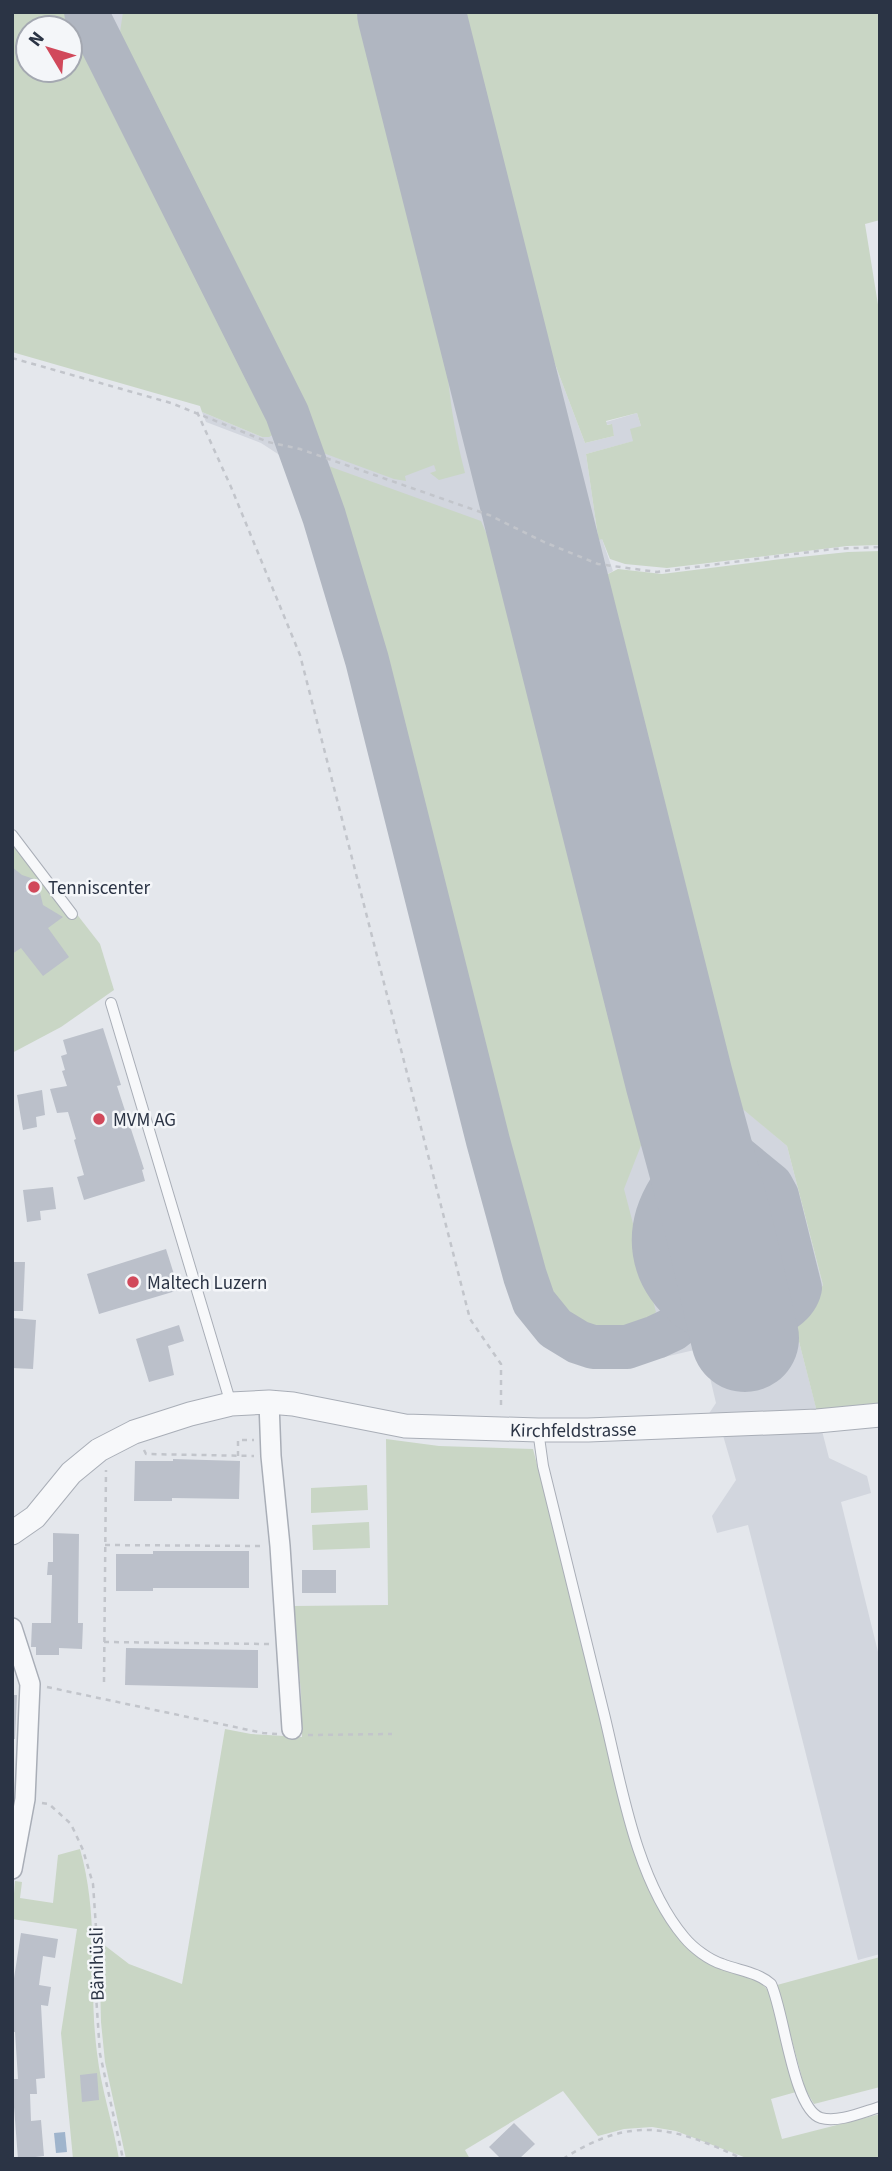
<svg xmlns="http://www.w3.org/2000/svg" width="892" height="2171" viewBox="0 0 892 2171" font-family="'Source Sans 3',sans-serif">
<rect width="100%" height="100%" fill="#e4e7ec"/>
<path fill="#d2d6de" d="M73 12H457L539 322 585 443 614 436 611 424 606 425V422L637 413 641 426 634 441 586 454 598 537 602 539 613 571 604 576 738 1104 787 1146 823 1285 795 1326 829 1458 867 1476 871 1493 841 1502 880 1660V1954L858 1960 748 1525 717 1533 712 1516 736 1480 722 1432 706 1418 716 1403 703 1348 626 1366 586 1363 573 1360 554 1351 538 1336 520 1311 510 1284 509 1261 338 593 295 465 261 443 206 422 202 412 262 437 240 341Z"/>
<g fill="#c9d6c5" fill-rule="evenodd">
<path d="M12 12H73L240 341 281 430 269 437H262L202 412 200 406 12 352ZM70 28V70H28V28Z"/>
<path d="M123 12H357L364 24 446 343C447 386 454 431 465 473L439 480 430 473 436 471 434 465 405 476 406 481 394 479 315 450 297 405 122 55 119 39Z"/>
<path d="M880 12V220L865 224 880 317V545L847 546 667 568 625 564 610 559 602 539 599 540 598 537 586 454 633 441 630 429 641 426 637 413 606 421 607 425 612 424 614 436 585 443 539 322 457 12Z"/>
<path d="M320 463 481 521 505 577 647 1130 624 1189 656 1312C619 1350 566 1331 541 1290L353 556Z"/>
<path d="M880 551V1405L817 1412 795 1326 823 1285 787 1146 738 1105 604 576 618 569 662 574 781 559 848 552Z"/>
<path d="M12 831 100 944 114 990 61 1027 12 1053Z"/>
<path d="M386 1439 439 1446 533 1449 615 1768 655 1900 677 1936 689 1948 720 1966 722 1969C744 1975 760 1975 772 1997L796 2092 771 2099 782 2139 880 2114V2159H749L676 2131 652 2127 624 2129 598 2136 563 2091 465 2150 470 2159H126L105 2062 101 2022 99 1941 129 1964 182 1984 225 1729 251 1734 302 1737 301 1693 293 1606 388 1605Z"/>
<path d="M367 1485 368 1510 311 1513V1488Z"/>
<path d="M369 1522 370 1548 313 1550 312 1525Z"/>
<path d="M80 1849C100 1920 88 1982 97 2053 101 2088 113 2124 119 2159H73L61 2033 77 1929 12 1919 15 1881 22 1882 20 1898 53 1903 58 1855Z"/>
<path d="M880 1957V2087L814 2104 805 2089 777 1985Z"/>
</g>
<path fill="#9fb4cc" d="M65 2132 67 2152 56 2153 54 2133Z"/>
<g fill="none" stroke-linecap="round" stroke-linejoin="round">
<g stroke="#b0b6c1" stroke-width="44">
<path d="M86 12 287 413 324 516 367 660 488 1141 525 1276 534 1302 555 1328 578 1342 593 1347H627L656 1337 673 1329 687 1318 701 1300 710 1284 715 1264 717 1219"/>
<path d="M408 12 415 28"/>
<path d="M687 1110 699 1126 771 1185 777 1196 800 1288C796 1306 777 1315 761 1321 738 1328 708 1323 689 1308 650 1276 643 1232 670 1189 681 1172 697 1160 695 1138"/>
</g>
<path stroke="#b0b6c1" stroke-width="108" d="M411 12 679 1079 717 1219 745 1338"/>
</g>
<g fill="#bbc0ca">
<path d="M12 867 22 875 37 880 43 905 63 917 48 928 69 957 43 976 21 948 12 954Z"/>
<path d="M103 1028 121 1085 117 1086 144 1169 142 1170 145 1181 84 1200 77 1177 84 1175 74 1140 76 1139 68 1112 57 1113 50 1089 67 1086 62 1071 65 1070 61 1056 67 1054 63 1040Z"/>
<path d="M42 1090 45 1115 36 1117 37 1127 23 1130 17 1095Z"/>
<path d="M53 1187 56 1209 40 1211 41 1220 27 1222 23 1190Z"/>
<path d="M166 1249 179 1290 99 1314 87 1274Z"/>
<path d="M12 1262H25L23 1311H12Z"/>
<path d="M12 1318 36 1320 33 1369 12 1368Z"/>
<path d="M179 1325 184 1341 168 1346 174 1375 149 1382 136 1339Z"/>
<path d="M173 1459 240 1461 239 1499 172 1498V1501H134L135 1461H173Z"/>
<path d="M53 1533 79 1534 78 1623H83L82 1649 59 1648V1655H36V1647H31L32 1623H51L52 1575H47L48 1562H53Z"/>
<path d="M153 1551H249V1588H153V1591H116V1554H153Z"/>
<rect x="302" y="1570" width="34" height="23"/>
<path d="M126 1648 258 1650V1688L125 1685Z"/>
<path d="M12 1695H17L15 1739H12Z"/>
<path d="M21 1933 58 1939 55 1958 43 1956 39 1985 51 1987 48 2006 41 2005 45 2078 36 2079 37 2094H30L31 2121 41 2120 44 2156 18 2159 12 2081V2079H18L15 2032H12V1991Z"/>
<path d="M97 2073 99 2100 82 2102 80 2075Z"/>
<path d="M514 2123 535 2144 519 2159H501L489 2147Z"/>
</g>
<g fill="none" stroke-linecap="round" stroke-linejoin="round">
<g stroke="#a9aeb7" stroke-width="12">
<g id="service">
<path d="M12 835 72 914"/>
<path d="M111 1003 231 1404"/>
<path d="M538 1430 543 1466C563 1548 583 1631 604 1714 621 1784 636 1880 684 1937 693 1948 709 1960 722 1964 740 1971 757 1972 771 1984 784 2011 793 2110 821 2118 838 2123 863 2112 880 2107"/>
</g>
</g>
<g stroke="#a9aeb7" stroke-width="22">
<g id="minor">
<path d="M269 1402 271 1456 280 1546 292 1729"/>
<path d="M12 1628 30 1684 25 1799 12 1869"/>
</g>
</g>
<g stroke="#a9aeb7" stroke-width="25">
<g id="tertiary">
<path id="s1" d="M12 1533 35 1517 71 1473 99 1450 134 1432 190 1414 231 1404 269 1402 293 1404 405 1426 538 1430H588L817 1421 880 1415"/>
</g>
</g>
<g stroke="#c2c5cb" stroke-width="2.5" stroke-dasharray="5 5" stroke-linecap="butt">
<path d="M12 358 171 403 268 442 300 449 489 515 544 542 598 564 657 572 833 549 880 547"/>
<path d="M197 412 231 487 300 655 470 1319 501 1364V1410"/>
<path d="M144 1450 146 1454 254 1456"/>
<path d="M238 1456V1440H254"/>
<path d="M105 1545 263 1546"/>
<path d="M104 1642 269 1644"/>
<path d="M104 1682 106 1470"/>
<path d="M47 1687 263 1733 277 1734"/>
<path d="M308 1735 392 1734"/>
<path d="M42 1803 49 1804 71 1824 83 1850 93 1884 97 1942 96 1995 100 2054 123 2159"/>
<path d="M563 2159C631 2115 673 2126 743 2159"/>
</g>
<use href="#service" stroke="#f7f8fa" stroke-width="10"/>
<use href="#minor" stroke="#f7f8fa" stroke-width="19"/>
<use href="#tertiary" stroke="#f7f8fa" stroke-width="23"/>
</g>
<g fill="#d1495b" stroke="#f4f6f9" stroke-width="2.5">
<circle cx="34" cy="887" r="7"/>
<circle cx="99" cy="1119" r="7"/>
<circle cx="133" cy="1282" r="7"/>
</g>
<g text-anchor="middle" stroke-width="5" stroke-linejoin="round" paint-order="stroke">
<g font-size="19" fill="#2b3445" stroke="#f4f6f9" text-anchor="start">
<text x="48" y="894">Tenniscenter</text>
<text x="113" y="1126">MVM AG</text>
<text x="147" y="1289">Maltech Luzern</text>
</g>
<g font-size="19" fill="#2b3445" stroke="#f4f6f9">
<text dy="7" stroke="none"><textPath href="#s1" startOffset="606">Kirchfeldstrasse</textPath></text>
<text transform="translate(96 1964) rotate(-91)" y="7">Bänihüsli</text>
</g>
</g>
<rect width="892" height="2171" fill="none" stroke="#2b3445" stroke-width="28"/>
<g transform="translate(49 49) rotate(308)"><circle r="33" fill="#f4f6f9" stroke="#a4a8b1" stroke-width="2"/>
<path d="M0-5L12 26L0 18L-12 26Z" fill="#d1495b"/>
<text y="-10" font-size="19" font-weight="bold" text-anchor="middle" fill="#2b3445">N</text>
</g>
</svg>
